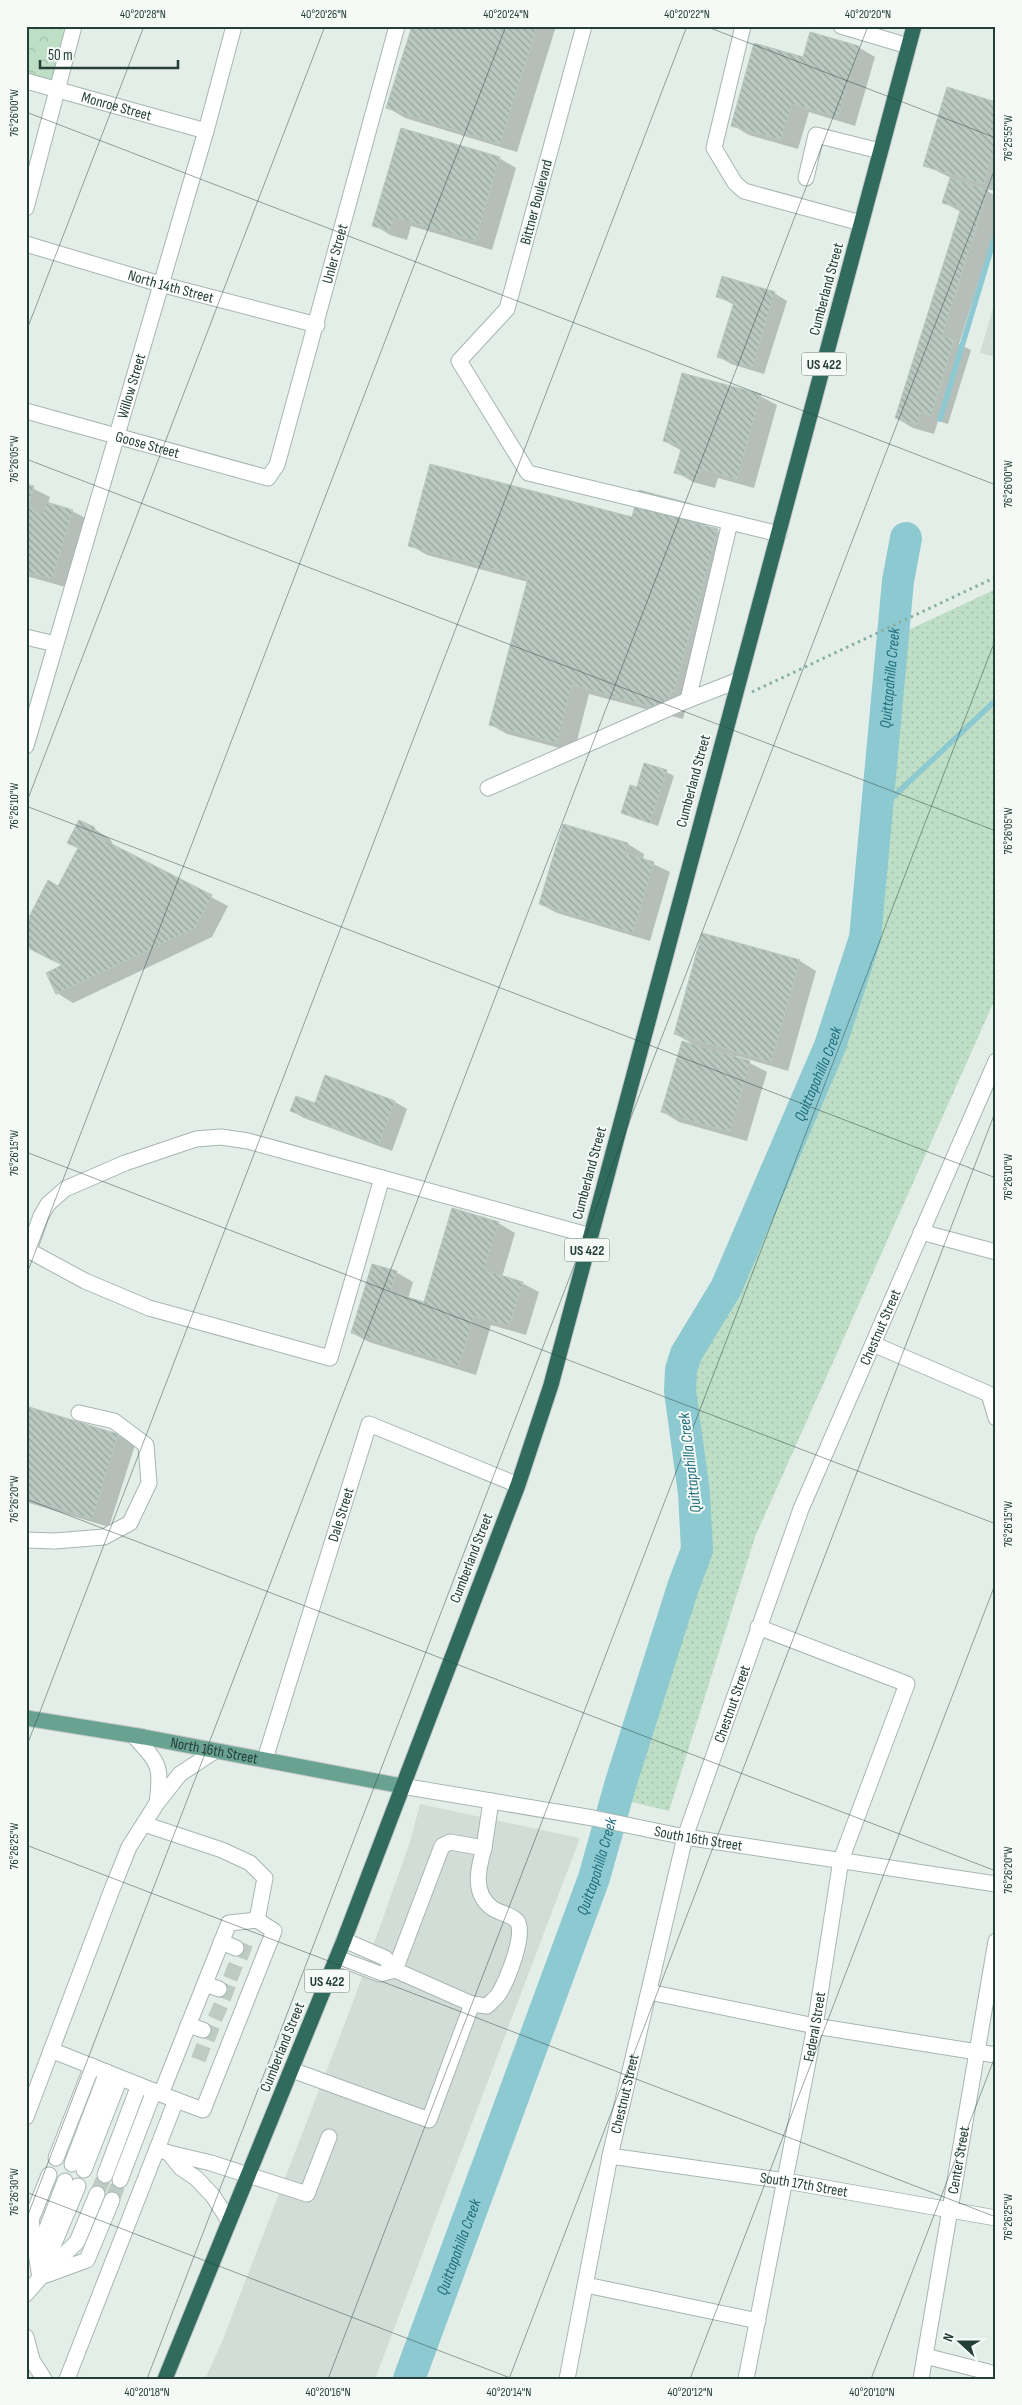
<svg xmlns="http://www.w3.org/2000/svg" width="1022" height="2405" viewBox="0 0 1022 2405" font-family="'Sofia Sans Condensed',sans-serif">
<defs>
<pattern id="grass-dots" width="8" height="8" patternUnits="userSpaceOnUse" patternTransform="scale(1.25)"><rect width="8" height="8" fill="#bedec6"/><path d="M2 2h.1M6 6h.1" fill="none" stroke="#a3c0ab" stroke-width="1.8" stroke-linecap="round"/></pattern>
<pattern id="park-crowns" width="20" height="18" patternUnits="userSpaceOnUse" patternTransform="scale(1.25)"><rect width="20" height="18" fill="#bedec6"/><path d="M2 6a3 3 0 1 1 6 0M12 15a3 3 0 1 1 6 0" fill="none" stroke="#a3c0ab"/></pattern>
<pattern id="building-back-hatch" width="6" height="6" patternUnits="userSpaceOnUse" patternTransform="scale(1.25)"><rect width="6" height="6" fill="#bac8c2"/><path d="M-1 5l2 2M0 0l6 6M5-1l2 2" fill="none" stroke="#97a49e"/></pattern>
</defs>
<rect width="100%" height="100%" fill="#e4eee9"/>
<g fill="#d2ddd8">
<path d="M996 297V357L980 353Z"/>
<path d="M420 1804 580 1838 375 2379H205L221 2344 353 2002 410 1842Z"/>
</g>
<path fill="url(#grass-dots)" d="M996 589V997L755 1537 669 1811 628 1801 708 1552 690 1382 694 1362 737 1291 844 1041 874 941 904 632Z"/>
<path fill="url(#park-crowns)" d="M26 26H74L56 90 26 81Z"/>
<g fill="#0003">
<path d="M413 26H556L517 152 405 118 388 108Z"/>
<path d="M858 47 875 57 855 126 809 112 798 149 749 135 732 125 803 59Z"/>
<path d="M996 103V191L984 189 996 196V227L959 344 971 350 948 424 938 421 934 434 913 428 896 418 961 212 943 202 951 178 925 165Z"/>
<path d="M499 158 516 168 492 250 411 226 407 240 390 235 374 225Z"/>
<path d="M774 293 787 301 764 374 731 364 719 357 734 305 717 296Z"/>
<path d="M760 396 777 405 754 488 718 478 715 488 693 482 676 472 682 451 664 441Z"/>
<path d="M26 485 50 497 48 503 72 511 89 520 69 588 26 576Z"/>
<path d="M691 505 708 514 705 527 717 531 734 540 691 701 688 700 683 719 589 694 574 752 507 734 491 725 528 582 427 555 410 545 633 519Z"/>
<path d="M666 772 674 776 658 826 622 813 637 789Z"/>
<path d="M564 825 628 844 644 854 643 859 670 872 650 941 557 913 540 904Z"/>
<path d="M93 828 110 839 114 846 228 906 212 937 73 1003 57 993 64 966 59 887Z"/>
<path d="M800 961 816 971 788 1071 737 1056V1059L750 1063 767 1072 747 1141 679 1122 663 1112 695 1045 675 1034Z"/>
<path d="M326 1077 395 1102 407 1109 392 1151 304 1118 292 1111 316 1105Z"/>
<path d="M498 1223 515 1233 502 1277 522 1283 539 1292 526 1335 491 1325 476 1375 369 1342 352 1333 396 1272 413 1282 408 1299 425 1304Z"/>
<path d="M26 1407 118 1435 135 1445 109 1527 26 1502Z"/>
</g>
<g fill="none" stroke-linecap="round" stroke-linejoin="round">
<g stroke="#8dc9d1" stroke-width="5.5">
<path d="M940 419 996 233"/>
<path d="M878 811 996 700"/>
</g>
<path stroke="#8dc9d1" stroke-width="32" id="s1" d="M409 2379 594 1878 621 1782 683 1587 697 1550 694 1493 680 1391 681 1370 686 1354 726 1288 830 1046 865 938 898 581 906 538"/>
</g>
<g fill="url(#building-back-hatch)" stroke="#b7c7c0">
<path d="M412 26H537L500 144 386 108Z"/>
<path d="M810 32 859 46 838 117 792 104 781 140 731 126 754 43 803 57Z"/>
<path d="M947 87 996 102V144L984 184 923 166Z"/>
<path d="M401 128 500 157 475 241 394 217 390 231 372 226Z"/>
<path d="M950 178 988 190 942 336 954 340 931 416 921 412 917 425 895 418 961 208 942 203Z"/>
<path d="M722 276 775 292 752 368 717 357 734 302 716 297Z"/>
<path d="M682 373 761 394 737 479 701 469 698 479 674 473 682 446 663 441Z"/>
<path d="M430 464 632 517 639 490 692 504 687 521 718 529 674 692 671 691 666 711 572 685 557 743 489 725 528 578 408 546Z"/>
<path d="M26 484 34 486 28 505 35 511 43 513 47 502 73 510 52 579 26 572Z"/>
<path d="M644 763 667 770 650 823 621 813 630 785 637 787Z"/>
<path d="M79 820 94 827 98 837 212 895 195 928 56 994 46 973 62 965 26 947V923L48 880 58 886 78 848 67 843Z"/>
<path d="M563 824 628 843 625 853 654 862 633 933 539 904Z"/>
<path d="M702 933 800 960 771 1062 674 1034Z"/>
<path d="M682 1041 750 1061 730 1132 661 1112Z"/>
<path d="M325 1075 395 1101 379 1144 290 1111 296 1096 315 1103Z"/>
<path d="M452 1208 499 1222 484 1270 523 1282 509 1326 474 1316 459 1366 351 1333 372 1264 397 1271 390 1292 424 1302Z"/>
<path d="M26 1406 118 1434 92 1519 26 1498Z"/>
</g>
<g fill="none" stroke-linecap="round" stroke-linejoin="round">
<g stroke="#becbc5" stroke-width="15" stroke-dasharray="15 8" stroke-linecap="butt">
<path d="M236 1948 254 1955"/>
<path d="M226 1969 246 1977"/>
<path d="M219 1989 237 1996"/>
<path d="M211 2009 229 2017"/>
<path d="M203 2030 221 2037"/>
<path d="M194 2050 213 2057"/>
<path d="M97 2194 105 2175"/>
<path d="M112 2200 120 2180"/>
</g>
<g stroke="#a7b6b0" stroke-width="17">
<g id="minor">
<path d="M584 26 507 309 459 361 528 473 730 522"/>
<path d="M743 26 714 148 735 183 744 191 861 223"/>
<path d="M841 26 908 46"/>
<path id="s2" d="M26 81 206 131"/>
<path d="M806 178 816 135 880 151"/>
<path d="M26 208 74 26"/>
<path id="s3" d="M26 244 160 284 317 325"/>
<path id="s4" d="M26 411 268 478 277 465 397 26"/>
<path d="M26 637 55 644"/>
<path d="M739 680 688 700 730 522 779 534"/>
<path id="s5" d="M26 746 206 131 234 26"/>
<path d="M488 788 688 700"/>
<path d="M921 1232 996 1252"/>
<path d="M26 1249 85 1281 149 1308 330 1358 382 1178 591 1236"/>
<path d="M29 1250 41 1216 48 1204 65 1189 125 1163 196 1139 221 1137 248 1141 382 1178"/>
<path d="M873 1344 989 1394 996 1418"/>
<path d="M26 1540 55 1541 104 1537 130 1523 149 1483 146 1445 114 1421 79 1413"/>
<path d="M134 1736C159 1764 162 1764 157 1803L180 1774 215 1751"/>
<path id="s6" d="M265 1759 369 1424 518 1485"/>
<path id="s7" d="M402 1786 593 1818 685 1837 996 1884"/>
<path d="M144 1824 222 1850 250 1863 265 1878 257 1920"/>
<path d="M221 1942 236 1948"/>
<path d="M337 1958 380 1974 395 1970"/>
<path d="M395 1970 442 1846 450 1842 484 1848 491 1801"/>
<path d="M205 1984 219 1989"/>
<path d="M649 1992 815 2026 996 2055"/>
<path d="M472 2004 487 2006C490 2003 495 1999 498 1995 506 1983 528 1931 516 1920 510 1914 499 1913 492 1908 472 1893 478 1869 484 1848"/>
<path d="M188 2025 203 2030"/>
<path d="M51 2050 176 2100 157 2149"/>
<path d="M292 2070 429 2120 472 2004 395 1970 385 1958 344 1940"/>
<path d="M161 2094 229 1923 257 1920 274 1931 203 2110 176 2100"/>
<path d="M26 2117 111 1892 129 1847 157 1803"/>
<path id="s8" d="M610 2156 786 2181 996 2218"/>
<path d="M56 2158 92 2066"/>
<path d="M72 2164 107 2072"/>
<path d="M84 2170 120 2078"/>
<path d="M105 2175 139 2085"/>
<path d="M120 2180 154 2091"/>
<path d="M229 2221 213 2196 196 2178 181 2168 169 2153 211 2163 307 2194 329 2137"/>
<path d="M48 2258 78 2186"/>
<path d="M42 2261 47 2228 65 2181"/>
<path d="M46 2275 87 2260 112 2200"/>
<path d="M40 2278 31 2220 49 2175"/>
<path d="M586 2285 758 2321"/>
<path d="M26 2294 40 2278 77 2242 97 2194"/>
<path d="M26 2337 32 2360 44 2379"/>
<path d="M925 2356 996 2374"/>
<path d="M67 2379 157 2149 169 2153"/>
<path id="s9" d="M567 2379 610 2156 685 1837 801 1509 996 1061"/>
<path id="s10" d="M746 2379 815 2026 841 1860 907 1684 758 1627"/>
<path id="s11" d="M921 2379 996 1941"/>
</g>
</g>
<g stroke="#c2c9c7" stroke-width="17">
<g id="major">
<path id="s12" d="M26 1718 144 1737 402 1786"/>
</g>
</g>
<g stroke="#c2c9c7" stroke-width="17">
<path id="highway" d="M165 2379 344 1940 518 1485 551 1385 914 26"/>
</g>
<path stroke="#85b1a2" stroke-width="3" stroke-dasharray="2.5 4" stroke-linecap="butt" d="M752 692 996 577"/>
<use href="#minor" stroke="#fff" stroke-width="15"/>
<use href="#major" stroke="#6aa292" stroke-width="15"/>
<use href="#highway" stroke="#306b5d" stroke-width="15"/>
</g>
<path fill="none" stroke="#243f37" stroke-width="1" stroke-opacity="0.45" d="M705 26 996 138M26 112 996 485M26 332 144 26M26 459 996 831M26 804 325 26M26 806 996 1178M26 1152 996 1524M26 1276 506 26M26 1499 996 1871M26 1748 687 26M26 1845 996 2217M26 2192 513 2379M26 2220 868 26M147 2379 996 166M328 2379 996 638M509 2379 996 1110M690 2379 996 1582M871 2379 996 2054"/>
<g text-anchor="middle" stroke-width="4" stroke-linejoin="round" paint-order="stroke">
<g fill="#f5faf7" stroke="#637771" stroke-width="1">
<rect x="801.5" y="352.5" width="45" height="23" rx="4"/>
<rect x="564.5" y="1238.5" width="45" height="23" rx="4"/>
<rect x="304.5" y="1969.5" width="45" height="23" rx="4"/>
</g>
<g font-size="14" font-weight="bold" fill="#243f37">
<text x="824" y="369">US 422</text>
<text x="587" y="1255">US 422</text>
<text x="327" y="1986">US 422</text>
</g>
<g font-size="15" fill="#243f37" stroke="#f5faf7">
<text dy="5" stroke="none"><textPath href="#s2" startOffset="94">Monroe Street</textPath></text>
<text transform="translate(536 202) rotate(-75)" y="5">Bittner Boulevard</text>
<text dy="5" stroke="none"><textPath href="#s4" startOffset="486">Unler Street</textPath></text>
<text dy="5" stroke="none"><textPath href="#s3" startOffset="151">North 14th Street</textPath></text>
<text transform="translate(826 289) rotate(-75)" y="5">Cumberland Street</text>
<text dy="5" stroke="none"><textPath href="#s5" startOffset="375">Willow Street</textPath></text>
<text dy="5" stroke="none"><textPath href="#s4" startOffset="126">Goose Street</textPath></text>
<text transform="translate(693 781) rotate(-75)" y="5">Cumberland Street</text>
<text transform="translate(589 1173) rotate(-75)" y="5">Cumberland Street</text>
<text dy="5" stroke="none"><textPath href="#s9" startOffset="1101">Chestnut Street</textPath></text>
<text dy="5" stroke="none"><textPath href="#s6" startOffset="256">Dale Street</textPath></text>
<text transform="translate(471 1558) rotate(-69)" y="5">Cumberland Street</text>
<text dy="5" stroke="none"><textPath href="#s9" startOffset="696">Chestnut Street</textPath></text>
<text dy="5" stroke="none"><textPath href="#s12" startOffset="191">North 16th Street</textPath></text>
<text dy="5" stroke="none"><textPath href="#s7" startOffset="301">South 16th Street</textPath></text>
<text dy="5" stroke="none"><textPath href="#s10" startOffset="359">Federal Street</textPath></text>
<text transform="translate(282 2047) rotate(-68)" y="5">Cumberland Street</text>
<text dy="5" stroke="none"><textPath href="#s9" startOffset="291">Chestnut Street</textPath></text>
<text dy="5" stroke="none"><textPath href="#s11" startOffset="222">Center Street</textPath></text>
<text dy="5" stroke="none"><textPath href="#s8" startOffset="196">South 17th Street</textPath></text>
</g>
<g font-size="16" font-style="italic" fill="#1e6e7b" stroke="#f5faf7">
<text dy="6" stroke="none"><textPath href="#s1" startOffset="1791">Quittapahilla Creek</textPath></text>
<text dy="6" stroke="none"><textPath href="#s1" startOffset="1386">Quittapahilla Creek</textPath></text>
<text transform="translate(689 1463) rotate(-97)" y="6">Quittapahilla Creek</text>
<text dy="6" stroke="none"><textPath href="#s1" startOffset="546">Quittapahilla Creek</textPath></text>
<text dy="6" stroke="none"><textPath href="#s1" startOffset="141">Quittapahilla Creek</textPath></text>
</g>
</g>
<rect width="1022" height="2405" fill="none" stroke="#f5faf7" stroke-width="55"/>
<g transform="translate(960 2342) rotate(291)" stroke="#f5faf7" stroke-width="4" paint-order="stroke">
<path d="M0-4L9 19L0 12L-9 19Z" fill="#243f37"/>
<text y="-8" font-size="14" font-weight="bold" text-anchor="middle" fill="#243f37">N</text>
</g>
<path d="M40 60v8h138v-8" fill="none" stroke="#243f37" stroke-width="2.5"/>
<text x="48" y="60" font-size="15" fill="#243f37" stroke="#f5faf7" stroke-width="4" paint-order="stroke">50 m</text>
<rect x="28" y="28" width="966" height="2350" fill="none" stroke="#243f37" stroke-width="2"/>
<g font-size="12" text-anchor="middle" fill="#243f37">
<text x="143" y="18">40°20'28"N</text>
<text x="324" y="18">40°20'26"N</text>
<text x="506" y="18">40°20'24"N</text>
<text x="687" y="18">40°20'22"N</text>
<text x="868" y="18">40°20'20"N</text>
<text transform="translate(14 113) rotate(-90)" y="4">76°26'00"W</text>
<text transform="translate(1008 138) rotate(-90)" y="4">76°25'55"W</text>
<text transform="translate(14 459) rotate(-90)" y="4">76°26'05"W</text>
<text transform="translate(1008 484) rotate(-90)" y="4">76°26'00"W</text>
<text transform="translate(14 806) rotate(-90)" y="4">76°26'10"W</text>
<text transform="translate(1008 831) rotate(-90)" y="4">76°26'05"W</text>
<text transform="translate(14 1153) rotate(-90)" y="4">76°26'15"W</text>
<text transform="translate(1008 1177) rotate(-90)" y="4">76°26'10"W</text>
<text transform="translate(14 1499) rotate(-90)" y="4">76°26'20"W</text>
<text transform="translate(1008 1524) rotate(-90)" y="4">76°26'15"W</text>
<text transform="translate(14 1846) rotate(-90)" y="4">76°26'25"W</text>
<text transform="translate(1008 1870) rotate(-90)" y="4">76°26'20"W</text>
<text transform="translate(14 2192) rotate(-90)" y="4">76°26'30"W</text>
<text transform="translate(1008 2217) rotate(-90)" y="4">76°26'25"W</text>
<text x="147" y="2396">40°20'18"N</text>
<text x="328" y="2396">40°20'16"N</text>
<text x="509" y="2396">40°20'14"N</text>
<text x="690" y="2396">40°20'12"N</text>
<text x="872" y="2396">40°20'10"N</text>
</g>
</svg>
